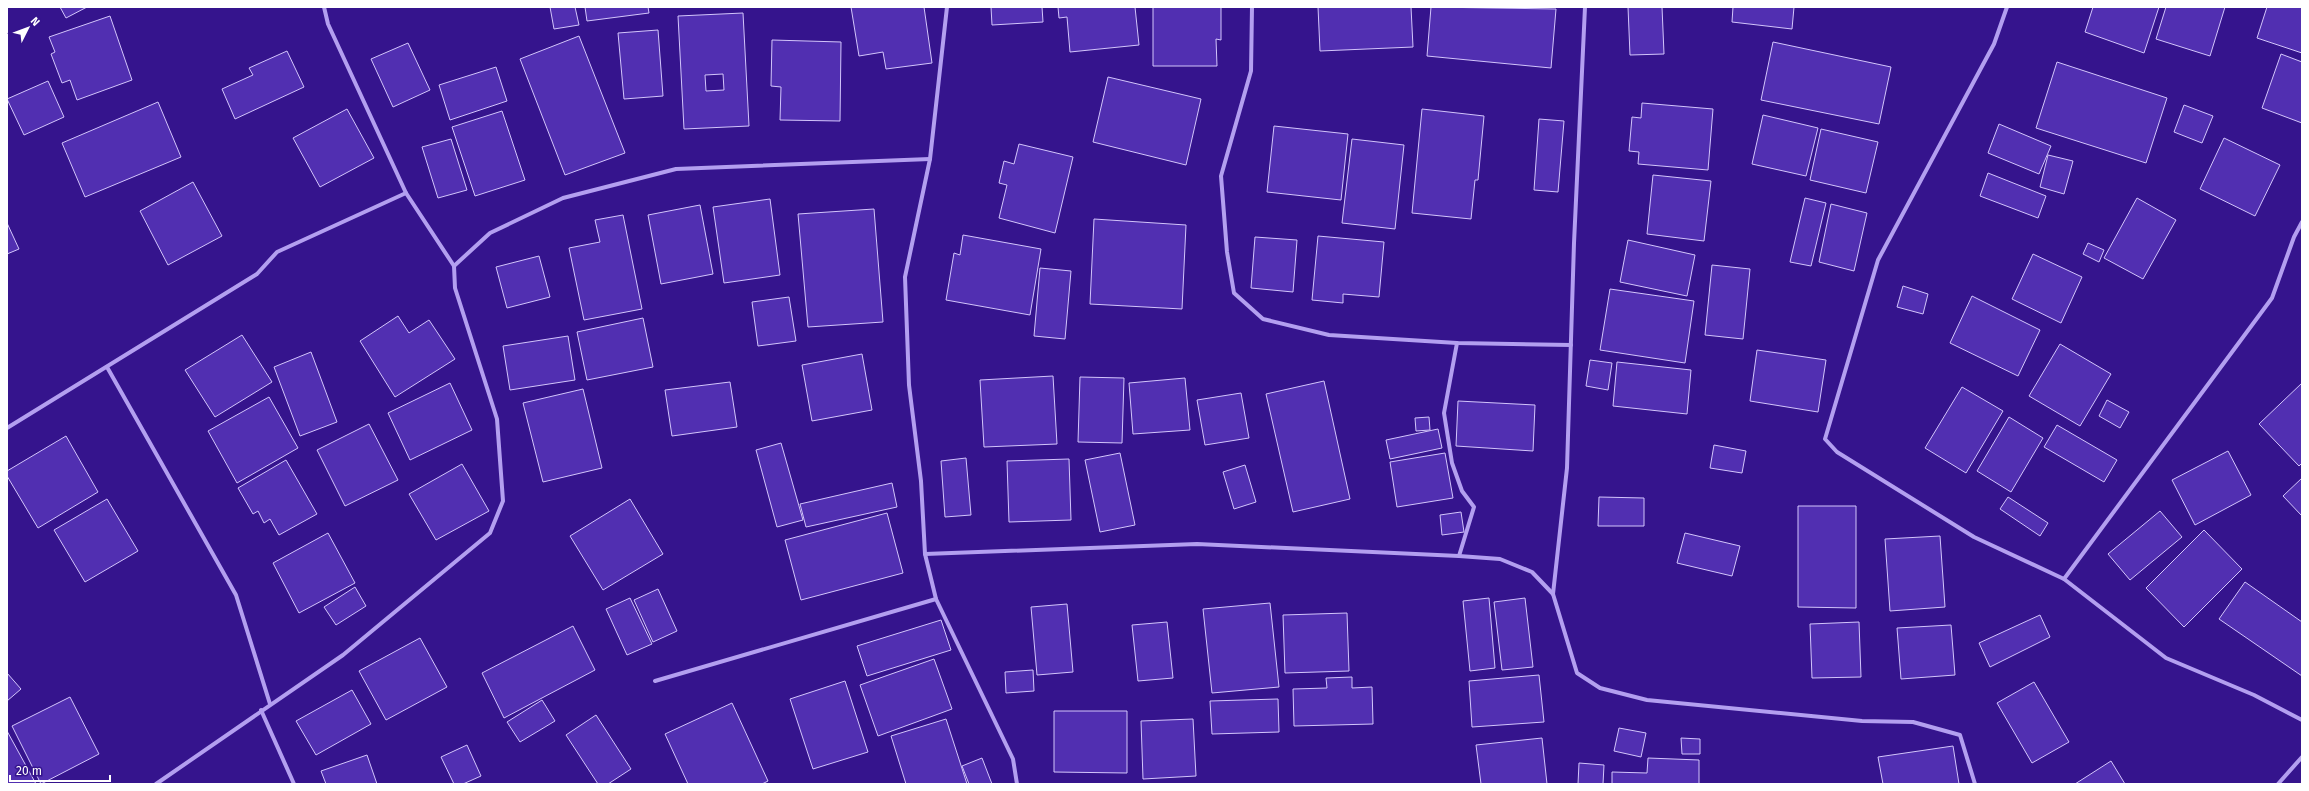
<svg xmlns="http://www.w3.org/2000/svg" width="2309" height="791" viewBox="0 0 2309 791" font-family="'Fira Sans',sans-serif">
<rect width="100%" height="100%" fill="#35148d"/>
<g fill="#512fb1" stroke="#d3c5fc" fill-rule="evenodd">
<path d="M60 7H87L66 18Z"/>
<path d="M550 7H575L579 25 554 29Z"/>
<path d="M585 7H648L649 13 587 21Z"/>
<path d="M851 7H924L932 63 886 69 883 52 859 56Z"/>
<path d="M991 7H1042L1043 22 992 25Z"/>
<path d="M1058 7H1135L1139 45 1070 52 1067 17 1059 18Z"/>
<path d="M1153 7H1221V40L1216 39 1217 66H1153Z"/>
<path d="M1318 7H1411L1413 47 1320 51Z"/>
<path d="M1431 7 1556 9 1551 68 1427 56Z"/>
<path d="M1628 7H1662L1664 54 1630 55Z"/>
<path d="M1733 7H1794L1792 29 1732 22Z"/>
<path d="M2093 7H2159L2144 53 2085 32Z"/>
<path d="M2166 7H2225L2210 56 2156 39Z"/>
<path d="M2267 7H2302V53L2257 38Z"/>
<path d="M743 13 749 126 684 129 678 16ZM723 74 724 90 706 91 705 75Z"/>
<path d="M110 16 132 80 77 100 70 80 62 83 51 54 55 52 49 37Z"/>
<path d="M658 30 663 96 624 99 618 33Z"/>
<path d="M579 36 625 153 565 175 520 59Z"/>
<path d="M772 40 841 42 840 121 780 120 781 87 771 86Z"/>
<path d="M1773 42 1891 67 1879 124 1761 100Z"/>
<path d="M408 43 430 90 393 107 371 59Z"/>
<path d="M287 51 304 87 235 119 222 89 253 75 249 68Z"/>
<path d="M2281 54 2302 62V123L2262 108Z"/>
<path d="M2057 62 2167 98 2146 163 2036 128Z"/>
<path d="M496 67 507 101 450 120 439 85Z"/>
<path d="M1108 77 1201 99 1186 165 1093 142Z"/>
<path d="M48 81 64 117 24 135 7 99Z"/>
<path d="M158 102 181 157 85 197 62 143Z"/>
<path d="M1642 103 1713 109 1708 170 1638 164 1639 152 1629 151 1632 117 1641 118Z"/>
<path d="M2184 105 2213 116 2202 143 2174 132Z"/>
<path d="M347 109 374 158 320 187 293 138Z"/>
<path d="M1422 109 1484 116 1478 180H1475L1471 219 1412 213Z"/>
<path d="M502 111 525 180 475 196 452 127Z"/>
<path d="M1763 115 1818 128 1806 176 1752 164Z"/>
<path d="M1539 119 1564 121 1558 192 1534 190Z"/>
<path d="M1999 124 2051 146 2039 174 1988 153Z"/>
<path d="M1274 126 1348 134 1341 200 1267 192Z"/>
<path d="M1821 129 1878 142 1866 193 1810 180Z"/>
<path d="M2224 138 2280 165 2255 216 2200 189Z"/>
<path d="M451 139 467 190 438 198 422 147Z"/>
<path d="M1352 139 1404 145 1395 229 1342 223Z"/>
<path d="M1019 144 1073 157 1055 233 999 218 1007 185 999 183 1004 161 1014 164Z"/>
<path d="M2048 155 2073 161 2064 194 2040 187Z"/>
<path d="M1988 173 2046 196 2038 218 1980 196Z"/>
<path d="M1653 175 1711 181 1704 241 1647 234Z"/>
<path d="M193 182 222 236 168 265 140 211Z"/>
<path d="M1805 198 1826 203 1811 266 1790 262Z"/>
<path d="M2137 198 2176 220 2143 279 2104 258Z"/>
<path d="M770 199 780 275 724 283 713 207Z"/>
<path d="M1831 204 1867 213 1854 271 1819 262Z"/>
<path d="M700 205 713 274 661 284 648 215Z"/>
<path d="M874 209 883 322 808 327 798 214Z"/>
<path d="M623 215 642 309 584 320 569 248 600 242 595 220Z"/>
<path d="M1094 219 1186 225 1182 309 1090 304Z"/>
<path d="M7 223 19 249 7 254Z"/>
<path d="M963 235 1041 249 1030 315 946 300 954 253 960 255Z"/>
<path d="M1318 236 1384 242 1379 297 1343 294V303L1312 300Z"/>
<path d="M1255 237 1297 240 1293 292 1251 288Z"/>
<path d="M1628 240 1695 255 1687 296 1620 282Z"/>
<path d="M2088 243 2104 250 2099 262 2083 254Z"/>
<path d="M2033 254 2082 277 2061 323 2012 299Z"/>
<path d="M539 256 550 297 507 308 496 267Z"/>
<path d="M1712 265 1750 269 1743 339 1705 335Z"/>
<path d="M1040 268 1071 271 1065 339 1034 336Z"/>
<path d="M1903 286 1928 294 1923 314 1897 307Z"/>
<path d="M1610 289 1694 301 1685 363 1600 350Z"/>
<path d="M1972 296 2040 330 2018 376 1950 343Z"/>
<path d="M789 297 796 341 758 346 752 302Z"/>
<path d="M398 316 409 333 429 320 455 359 395 397 360 341Z"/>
<path d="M643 318 653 367 587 380 577 332Z"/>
<path d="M242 335 272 382 215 417 185 370Z"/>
<path d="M568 336 575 380 510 390 503 346Z"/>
<path d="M2060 344 2111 374 2080 426 2029 396Z"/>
<path d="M1757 350 1826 360 1818 412 1750 401Z"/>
<path d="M311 352 337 422 300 436 274 367Z"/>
<path d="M862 354 872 410 812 421 802 365Z"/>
<path d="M1590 360 1612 363 1608 390 1586 386Z"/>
<path d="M1617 362 1691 370 1687 414 1613 406Z"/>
<path d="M1053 376 1057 444 984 447 980 380Z"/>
<path d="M1080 377 1124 378 1122 443 1078 442Z"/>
<path d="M1185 378 1190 430 1133 434 1129 383Z"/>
<path d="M1324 381 1350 499 1293 512 1266 394Z"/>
<path d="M730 382 737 427 672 436 665 390Z"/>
<path d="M450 383 472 430 410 460 388 413Z"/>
<path d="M2302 383V463L2299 466 2259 424Z"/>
<path d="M1962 387 2003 411 1966 473 1925 448Z"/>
<path d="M583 389 602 468 543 482 523 403Z"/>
<path d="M1241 393 1249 438 1205 445 1197 400Z"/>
<path d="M269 397 298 448 237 483 208 431Z"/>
<path d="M2107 400 2129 412 2120 428 2099 416Z"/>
<path d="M1458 401 1535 405 1533 451 1456 446Z"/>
<path d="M1429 417 1430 430 1416 431 1415 418Z"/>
<path d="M2009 417 2043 438 2011 492 1977 471Z"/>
<path d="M369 424 398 480 345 506 317 450Z"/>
<path d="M2057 425 2117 460 2104 482 2044 447Z"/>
<path d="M1438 429 1442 448 1390 459 1386 440Z"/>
<path d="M66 436 98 492 38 528 7 476V471Z"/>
<path d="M781 443 803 520 777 527 756 450Z"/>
<path d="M1714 445 1746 451 1742 473 1710 468Z"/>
<path d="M2228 451 2251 495 2195 525 2172 480Z"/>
<path d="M1120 453 1135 525 1100 532 1085 460Z"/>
<path d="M1445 453 1453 498 1397 507 1390 462Z"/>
<path d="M966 458 971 515 945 517 941 461Z"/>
<path d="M1069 459 1071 520 1009 522 1007 461Z"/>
<path d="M286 460 317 514 279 535 270 519 264 523 258 511 253 514 238 488Z"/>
<path d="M462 464 489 511 436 540 409 494Z"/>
<path d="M1245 465 1256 502 1234 509 1223 472Z"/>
<path d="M2302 478V516L2283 496Z"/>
<path d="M892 483 897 507 806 527 800 504Z"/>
<path d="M1599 497 1644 498V526H1598Z"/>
<path d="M2008 497 2048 523 2040 536 2000 509Z"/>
<path d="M107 499 138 551 85 582 54 530Z"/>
<path d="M630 499 663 554 603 590 570 536Z"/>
<path d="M1798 506H1856V608L1798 607Z"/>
<path d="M2160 511 2182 537 2130 580 2108 554Z"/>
<path d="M1461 512 1464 532 1442 535 1440 515Z"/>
<path d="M887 513 903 573 801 600 785 540Z"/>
<path d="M2204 530 2242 569 2184 627 2146 588Z"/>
<path d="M328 533 355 583 299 613 273 563Z"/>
<path d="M1685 533 1740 546 1732 576 1677 563Z"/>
<path d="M1940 536 1945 607 1890 611 1885 539Z"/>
<path d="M2245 582 2302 622V676L2219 619Z"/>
<path d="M355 587 366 606 336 625 324 607Z"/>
<path d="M658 589 677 631 653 642 634 600Z"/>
<path d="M630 598 652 644 627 655 606 609Z"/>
<path d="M1489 598 1495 668 1470 671 1463 601Z"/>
<path d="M1525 598 1533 667 1502 670 1494 602Z"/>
<path d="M1270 603 1279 687 1212 693 1203 609Z"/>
<path d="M1067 604 1073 672 1037 675 1031 607Z"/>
<path d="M1347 613 1349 671 1285 673 1283 615Z"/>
<path d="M2040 615 2050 637 1990 667 1979 643Z"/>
<path d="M941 620 951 650 867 676 857 646Z"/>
<path d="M1167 622 1173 678 1138 681 1132 625Z"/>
<path d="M1859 622 1861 677 1812 678 1810 624Z"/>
<path d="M1951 625 1955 675 1901 679 1897 628Z"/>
<path d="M573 626 595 670 504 718 482 673Z"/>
<path d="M420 638 447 687 386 720 359 671Z"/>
<path d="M934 659 952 709 878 736 860 685Z"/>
<path d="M1033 670 1034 691 1006 693 1005 672Z"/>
<path d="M7 673 21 689 7 701Z"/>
<path d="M1539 675 1544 722 1472 727 1469 681Z"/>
<path d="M1352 677V688L1372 687 1373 724 1294 726 1293 689 1327 688 1326 678Z"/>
<path d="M845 681 868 752 813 769 790 699Z"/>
<path d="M2034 682 2069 742 2032 763 1997 703Z"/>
<path d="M352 690 371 724 316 755 296 721Z"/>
<path d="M70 697 99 754 41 784 12 726Z"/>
<path d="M1278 699 1279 732 1212 734 1210 701Z"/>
<path d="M542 700 555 721 520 742 507 722Z"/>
<path d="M732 703 768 781 762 784H688L665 734Z"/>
<path d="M1054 711H1127V773L1054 772Z"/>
<path d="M596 715 631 769 608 784H598L566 735Z"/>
<path d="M946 719 967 784H906L891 736Z"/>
<path d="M1193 719 1196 776 1143 779 1141 721Z"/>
<path d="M1619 728 1646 733 1641 757 1614 751Z"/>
<path d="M7 731 36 784H7Z"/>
<path d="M1542 738 1547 784H1481L1476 745Z"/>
<path d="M1681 738 1700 739V754H1682Z"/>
<path d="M467 745 481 776 463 784H454L441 757Z"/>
<path d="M1953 746 1959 784H1883L1878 757Z"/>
<path d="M367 755 377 784H326L321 771Z"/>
<path d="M982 758 992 784H969L962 766Z"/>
<path d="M1648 758 1699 760V784H1612V772L1647 773Z"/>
<path d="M2111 761 2125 784H2075Z"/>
<path d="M1579 763 1604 765 1603 784H1578Z"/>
</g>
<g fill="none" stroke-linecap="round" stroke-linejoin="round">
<g stroke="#b39ff0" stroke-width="4">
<path d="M947 7 930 159 905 277 909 385 921 481 925 554 936 599 1013 759 1017 784"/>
<path d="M1252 7 1251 71 1221 176 1227 252 1234 293 1263 319 1329 335 1457 343 1571 345"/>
<path d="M1585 7 1574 243 1567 468 1553 594 1577 673 1600 688 1647 700 1862 721 1913 722 1960 735 1975 784"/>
<path d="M2007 7 1994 44 1878 260 1825 439 1837 452 1974 537 2064 579 2166 658 2254 695 2302 720"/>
<path d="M454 266 490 233 563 198 676 169 930 159"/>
<path d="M1457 343 1444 413 1452 463 1462 491 1474 507 1459 556"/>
<path d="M107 367 236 595 270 704"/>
<path d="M7 428 257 274 277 252 406 193"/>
<path d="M925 554 1197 544 1459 556 1500 559 1532 572 1553 594"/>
<path d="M2064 579 2272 298 2294 237 2302 222"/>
<path d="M655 681 936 599"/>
<path d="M261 710 294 784"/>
<path d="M156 784 343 655 490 533 503 501 497 419 455 288 454 266 406 193 328 24 324 7"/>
<path d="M2278 784 2302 757"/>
</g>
</g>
<rect width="2309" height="791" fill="none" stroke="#ffffff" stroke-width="16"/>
<g transform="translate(28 28) rotate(48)" stroke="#35148d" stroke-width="3" paint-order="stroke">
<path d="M0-3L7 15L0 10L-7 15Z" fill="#ffffff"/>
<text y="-6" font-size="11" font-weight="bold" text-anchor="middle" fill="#ffffff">N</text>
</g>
<path d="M10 775v6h100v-6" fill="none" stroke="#ffffff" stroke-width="2"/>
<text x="16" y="775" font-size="12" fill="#ffffff" stroke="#35148d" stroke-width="3" paint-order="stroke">20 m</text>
</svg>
